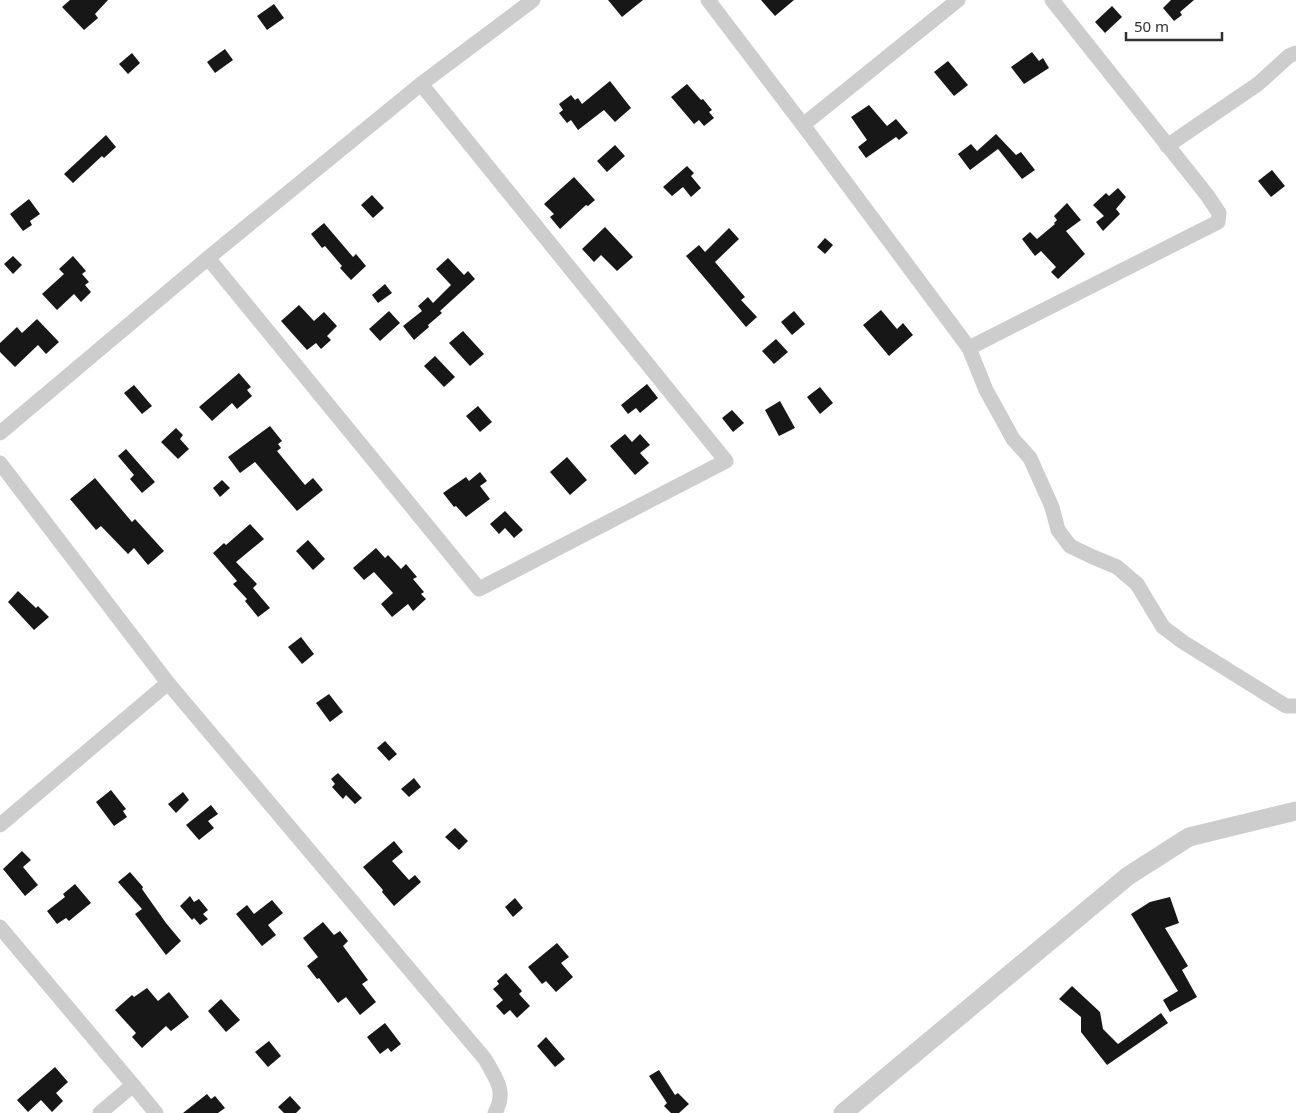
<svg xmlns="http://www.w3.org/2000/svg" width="1296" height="1113" viewBox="0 0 1296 1113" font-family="'Noto Sans',sans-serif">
<rect width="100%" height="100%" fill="#fff"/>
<g fill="#171717">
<path d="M70 0H108L95 14 98 18 84 30 62 7Z"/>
<path d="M608 0H643L622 17Z"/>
<path d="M761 0H794L775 16Z"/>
<path d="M1171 0H1194L1180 12 1182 15 1174 21 1163 8Z"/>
<path d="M274 4 284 18 267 30 257 16Z"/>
<path d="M1112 6 1122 17 1105 33 1095 22Z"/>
<path d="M225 49 233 60 215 73 207 62Z"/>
<path d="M1032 52 1039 61 1043 58 1049 68 1024 84 1011 67Z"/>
<path d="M132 53 140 63 128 74 119 64Z"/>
<path d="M948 61 968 85 954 96 934 72Z"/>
<path d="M610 81 631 108 615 122 604 110 578 130 571 120 567 123 559 113 563 110 559 104 571 95 575 100 578 98 582 104Z"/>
<path d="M687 84 701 100 703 99 712 110 709 112 714 118 704 126 699 120 694 124 671 97Z"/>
<path d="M869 105 887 126 896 119 908 133 899 140 896 137 866 158 858 147 867 140 851 117Z"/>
<path d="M996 134 1016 155 1021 152 1035 170 1022 179 998 149 970 170 958 154 971 144 977 151Z"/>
<path d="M106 135 116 147 104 158 102 156 73 183 64 174Z"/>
<path d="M615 145 625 156 607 172 597 161Z"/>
<path d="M687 166 694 173 691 176 701 188 691 197 683 187 672 196 663 187Z"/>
<path d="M1272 170 1285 186 1271 197 1258 181Z"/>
<path d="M574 177 595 200 588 206 586 205 560 229 550 217 554 214 544 204Z"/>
<path d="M1118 188 1126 197 1116 209 1120 214 1103 231 1096 222 1104 216 1093 205 1106 193 1109 196Z"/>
<path d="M372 195 384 208 373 218 361 205Z"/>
<path d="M29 199 40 214 30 221 32 225 23 231 10 214Z"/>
<path d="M1067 203 1081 220 1066 231 1085 254 1058 279 1051 272 1056 267 1041 251 1035 256 1022 239 1030 232 1037 239 1055 224 1054 223 1057 220 1054 216Z"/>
<path d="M324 223 353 257 356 254 366 266 351 280 340 268 342 266 325 246 322 248 311 234Z"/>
<path d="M605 227 633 257 617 271 601 255 594 262 582 249Z"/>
<path d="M729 228 739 239 715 262 745 297 741 300 757 317 746 327 686 256 699 245 705 252Z"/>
<path d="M825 238 833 245 825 254 817 247Z"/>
<path d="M13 256 22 265 13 274 4 264Z"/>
<path d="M73 256 86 271 82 274 89 282 85 285 91 292 81 302 74 294 57 310 42 294 64 274 59 269Z"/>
<path d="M448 258 464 275 468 271 475 279 440 311 442 313 428 325 429 327 414 340 403 326 422 311 418 306 428 297 433 303 451 285 436 269Z"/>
<path d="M385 284 392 293 378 303 372 295Z"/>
<path d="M299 305 314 321 324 312 337 326 327 336 331 340 321 349 316 343 307 350 281 321Z"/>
<path d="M881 310 897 329 903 323 913 335 889 356 863 325Z"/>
<path d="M389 311 400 323 380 341 369 329Z"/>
<path d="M794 311 805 324 792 335 781 322Z"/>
<path d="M37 319 59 342 46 354 38 345 15 367 0 352V343L17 327 22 333Z"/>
<path d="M463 331 484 354 470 366 449 343Z"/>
<path d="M776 339 788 352 774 364 762 351Z"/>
<path d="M435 356 455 377 444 387 424 366Z"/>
<path d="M239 373 251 387 247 390 252 396 237 409 232 403 212 421 199 407Z"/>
<path d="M647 384 658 398 640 413 636 408 628 414 621 405Z"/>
<path d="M134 385 152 406 142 414 124 393Z"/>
<path d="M820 387 833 403 820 414 807 397Z"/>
<path d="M780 401 795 428 779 436 765 410Z"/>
<path d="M478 406 492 422 480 432 466 416Z"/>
<path d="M732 410 744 423 733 432 722 418Z"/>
<path d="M270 426 282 441 278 444 281 448 277 451 305 485 313 478 323 490 297 511 255 462 240 473 228 457Z"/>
<path d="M176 428 183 435 180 439 189 449 178 459 161 442Z"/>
<path d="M625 434 632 442 640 434 650 445 640 453 649 463 635 475 610 446Z"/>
<path d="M126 449 155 482 142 493 130 479 134 475 118 456Z"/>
<path d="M567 457 587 480 570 495 550 472Z"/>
<path d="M480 472 487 481 480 486 490 499 466 517 456 506 454 507 443 493 466 477 469 481Z"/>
<path d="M95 478 132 522 135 519 164 551 148 565 134 548 128 554 101 526 96 530 70 499Z"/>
<path d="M222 480 230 488 220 497 213 488Z"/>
<path d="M505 511 523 530 514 538 505 528 499 534 490 524Z"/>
<path d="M250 524 264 539 236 562 257 584 253 588 270 608 258 617 245 601 247 599 233 584 237 581 213 553 224 543 226 545Z"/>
<path d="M308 540 325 559 313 570 296 551Z"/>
<path d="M376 548 385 558 388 555 401 569 406 564 417 577 413 579 424 592 421 594 426 599 413 611 408 604 392 617 381 604 393 593 374 572 364 580 353 568Z"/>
<path d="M18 591 36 608 38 606 49 617 34 630 8 602Z"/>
<path d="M301 637 314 654 302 664 288 647Z"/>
<path d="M329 694 343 712 330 722 316 703Z"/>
<path d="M385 741 397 754 389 761 377 748Z"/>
<path d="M338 773 362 798 355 804 346 795 343 799 332 787 335 784 331 779Z"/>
<path d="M414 778 421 787 409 797 401 789Z"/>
<path d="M111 790 126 809 123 811 127 817 114 826 96 802Z"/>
<path d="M183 792 189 800 176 813 168 804Z"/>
<path d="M211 805 218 814 208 821 214 828 199 840 186 825Z"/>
<path d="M455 828 468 841 459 850 445 837Z"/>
<path d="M394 841 403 852 392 861 409 880 415 875 421 882 394 906 382 892 383 890 363 867Z"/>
<path d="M22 851 31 860 23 867 38 885 25 896 3 869Z"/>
<path d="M130 872 143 887 142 889 166 923 181 941 166 955 135 914 142 909 118 882Z"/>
<path d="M75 884 91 903 69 921 66 918 57 924 47 911 65 897 63 894Z"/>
<path d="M190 896 194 902 199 899 208 910 203 914 208 919 200 925 194 918 192 920 180 906Z"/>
<path d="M1170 897 1179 923 1165 928 1188 966 1182 970 1197 997 1170 1012 1163 1000 1178 991 1131 914 1150 902Z"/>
<path d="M515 898 523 908 513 917 505 907Z"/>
<path d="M272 900 283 913 268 925 276 935 262 946 236 914 247 905 254 914Z"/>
<path d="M323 922 334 935 340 931 348 941 343 946 368 980 362 984 376 1002 360 1015 346 997 338 1003 319 978 317 979 307 966 318 957 303 938Z"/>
<path d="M557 943 569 957 561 963 573 977 556 992 546 981 542 984 528 967Z"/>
<path d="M506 973 522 991 519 994 530 1006 517 1018 510 1010 504 1015 496 1006 503 1000 493 989 499 984 497 981Z"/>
<path d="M1072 986 1100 1012 1103 1029 1118 1044 1161 1013 1168 1023 1107 1065 1081 1032V1017L1059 999Z"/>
<path d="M147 988 158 1001 169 992 189 1017 171 1031 166 1026 142 1048 132 1037 136 1033 115 1010 132 995 134 997Z"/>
<path d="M221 999 240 1020 226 1032 208 1011Z"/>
<path d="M385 1023 401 1044 391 1052 388 1048 380 1054 367 1037Z"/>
<path d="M546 1037 565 1059 555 1067 537 1046Z"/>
<path d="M269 1041 281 1056 268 1067 255 1052Z"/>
<path d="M55 1067 68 1082 56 1093 63 1101 52 1112 41 1100 28 1112 17 1100Z"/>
<path d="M659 1070 675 1095 678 1093 689 1104 679 1113H671L664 1106 667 1103 649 1076Z"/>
<path d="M207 1094 211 1099 215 1096 225 1108 218 1113H183Z"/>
<path d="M290 1096 301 1108 296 1113H284L278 1107Z"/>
</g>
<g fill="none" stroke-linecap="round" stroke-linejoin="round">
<g stroke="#cdcdcd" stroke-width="15">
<path d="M708 0 803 125 969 348 1218 222 1219 213 1207 195 1052 0"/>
<path d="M803 125 958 0"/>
<path d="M1167 146 1258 84 1289 56 1296 53"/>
<path d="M208 258 479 589 726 461 421 84"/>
<path d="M969 348 986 390 1013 439 1030 458 1052 507 1058 530 1070 546 1093 557 1117 567 1137 584 1163 627 1183 642 1286 706H1296"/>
<path d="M0 433 208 258 421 84 533 0"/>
<path d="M0 463 168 683 485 1059C496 1079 507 1091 495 1113"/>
<path d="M0 825 168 683"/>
<path d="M0 927 133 1085 100 1113"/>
<path d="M133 1085 156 1113"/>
</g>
<path stroke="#cdcdcd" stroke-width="19" d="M843 1113 1128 876 1189 837 1296 811"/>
</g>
<path d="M1126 32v8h96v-8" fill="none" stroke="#303030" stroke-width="2.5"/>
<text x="1134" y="32" font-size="15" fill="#303030" stroke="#ffffff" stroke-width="4" paint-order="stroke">50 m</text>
</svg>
